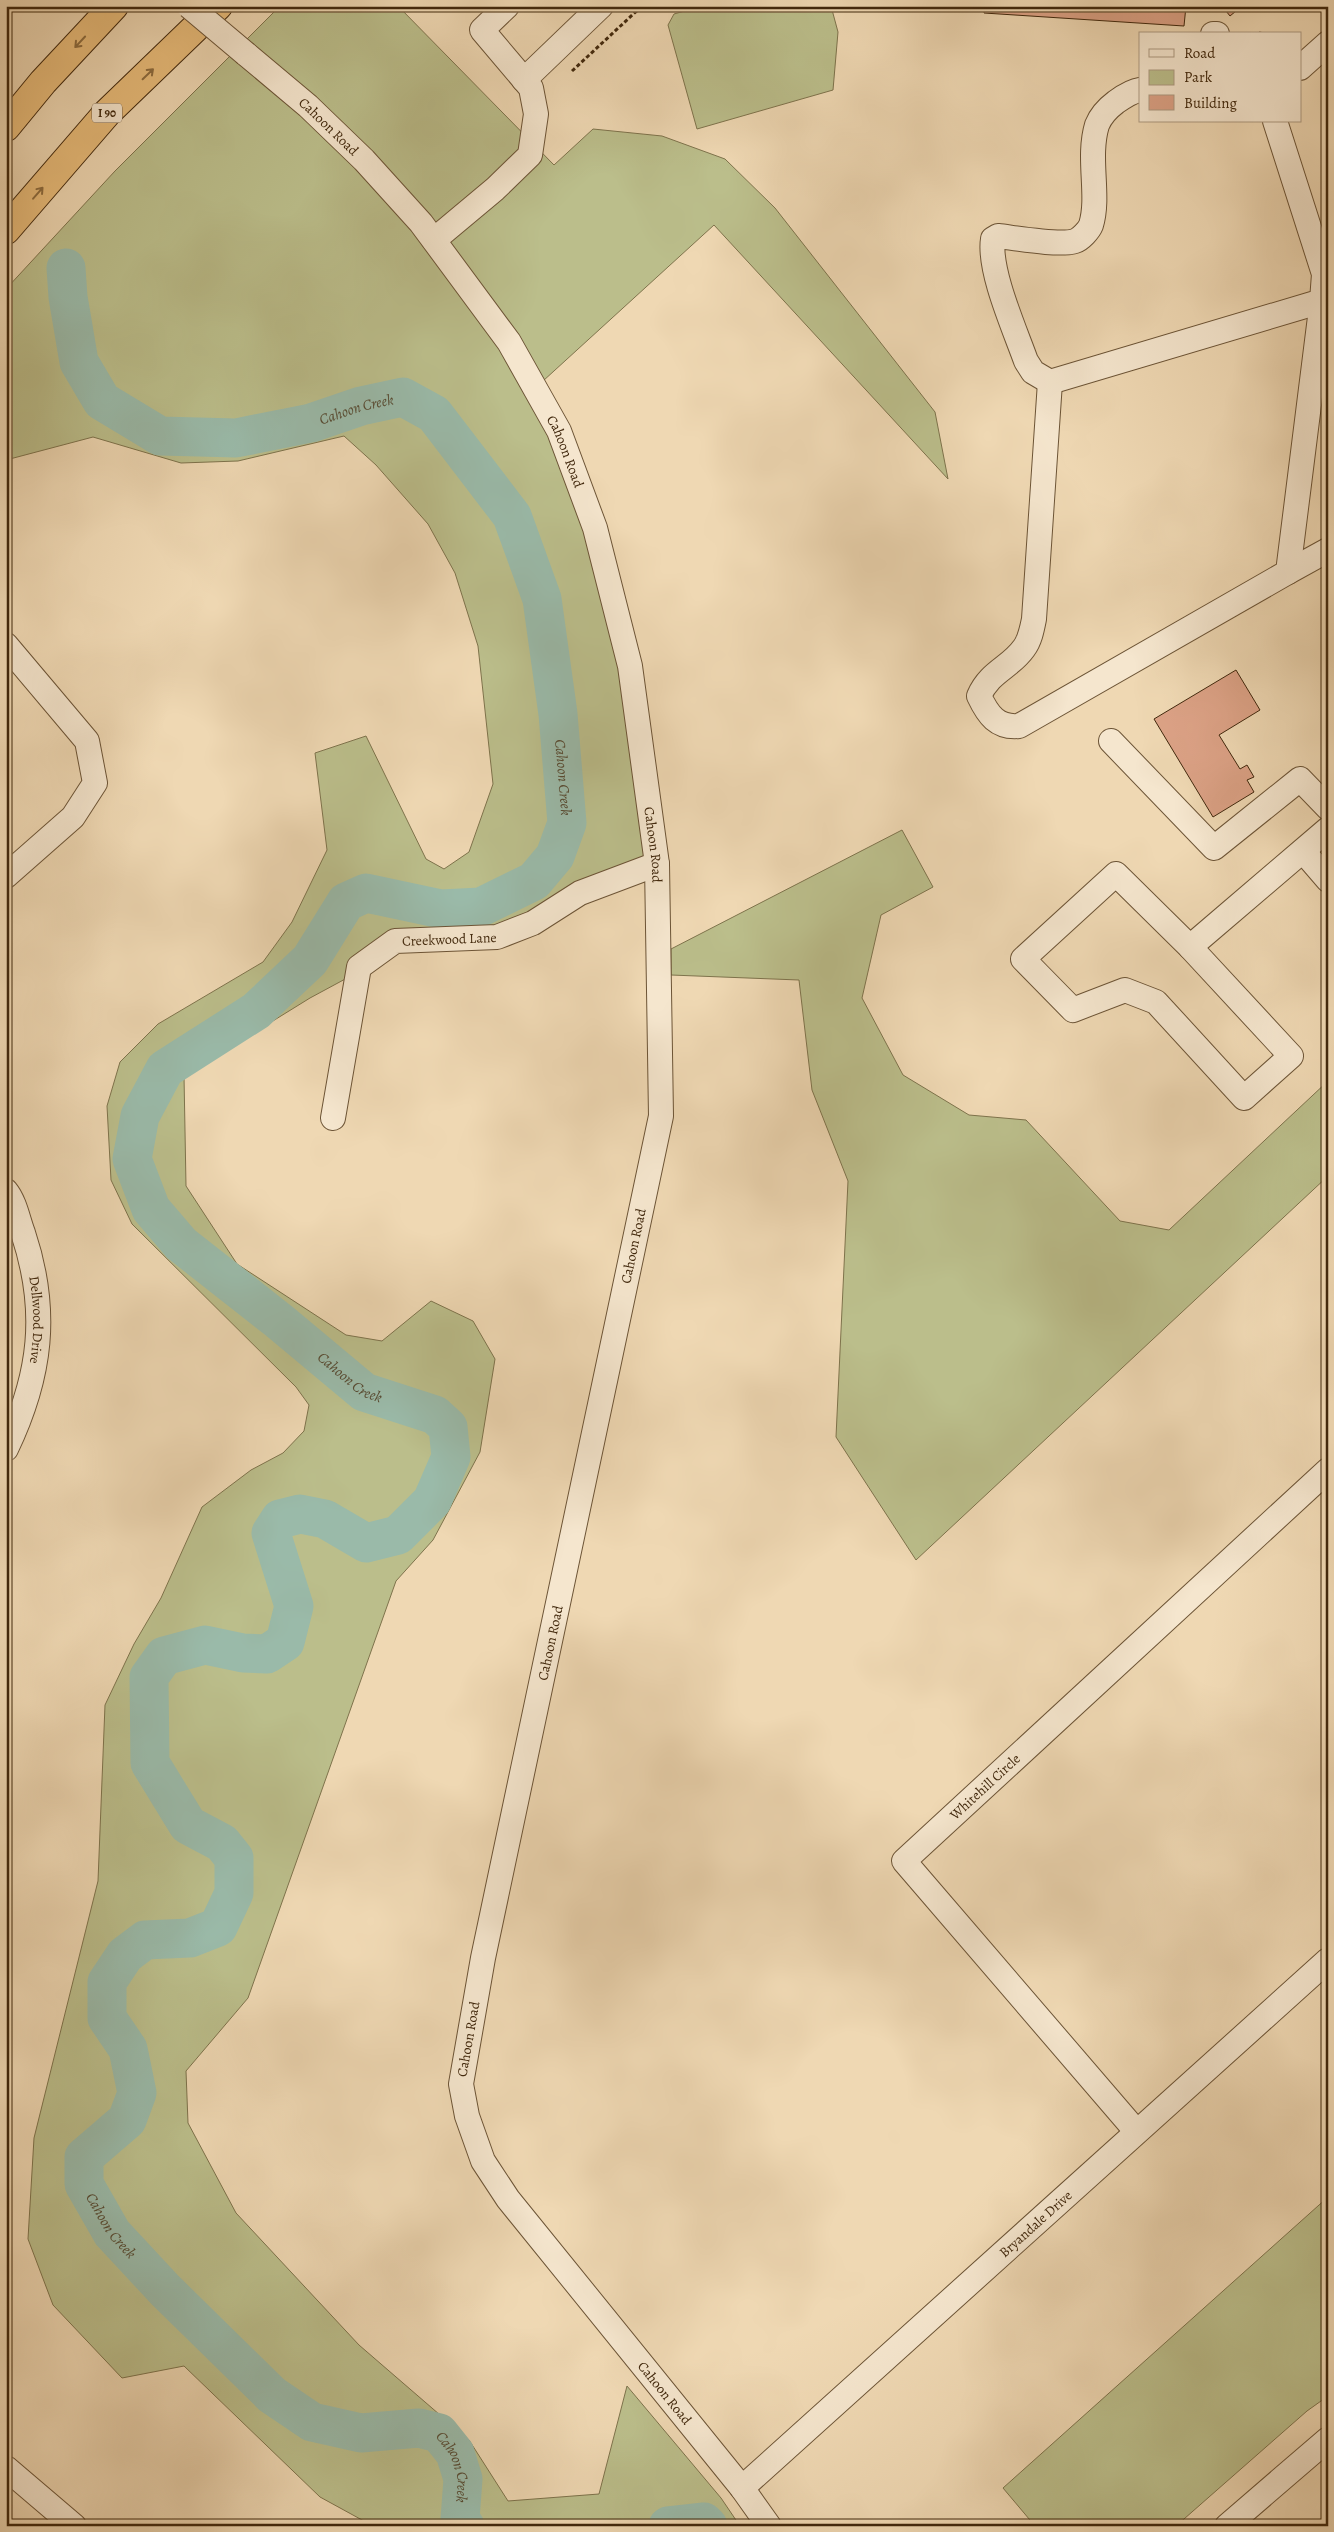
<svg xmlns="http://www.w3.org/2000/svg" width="1334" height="2532" viewBox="0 0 1334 2532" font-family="Alegreya,serif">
<rect width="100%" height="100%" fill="#efd8b3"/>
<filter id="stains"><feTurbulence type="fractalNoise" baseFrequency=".004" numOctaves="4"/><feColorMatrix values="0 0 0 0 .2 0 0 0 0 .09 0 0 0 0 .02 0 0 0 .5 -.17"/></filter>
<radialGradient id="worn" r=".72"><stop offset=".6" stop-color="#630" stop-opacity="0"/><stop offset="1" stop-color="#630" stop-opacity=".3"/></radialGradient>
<g fill="#bbbe8b" stroke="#7e734c">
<path d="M280 6H398L554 165 593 129 662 136 725 159 775 208 935 412 948 479 714 225 543 381 576 451 666 870 576 908 399 950 310 998 184 1076 186 1186 237 1264 346 1335 382 1341 431 1301 473 1321 495 1359 480 1452 433 1540 396 1581 248 1998 186 2071 188 2123 236 2213 359 2345 469 2440 508 2501 599 2494 627 2386 721 2498 740 2526H373L320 2497 184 2366 122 2378 53 2305 28 2239 34 2138 98 1881 105 1705 134 1644 161 1598 202 1507 251 1470 283 1453 304 1431 309 1405 296 1387 132 1224 111 1180 107 1106 120 1062 158 1024 263 962 292 922 327 850 315 753 366 736 426 859 444 869 469 852 493 784 478 646 455 573 428 524 376 465 344 436 238 461 181 463 93 437 6 460V289L115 171Z"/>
<path d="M702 6H831L838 32 833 90 697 129 668 25 674 14Z"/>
<path d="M902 830 933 887 881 915 862 998 903 1075 969 1115 1026 1120 1120 1221 1169 1230 1328 1081V1176L916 1560 836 1437 848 1181 812 1090 799 980 671 975V949Z"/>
<path d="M1328 2197V2396L1307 2411 1176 2526H1035L1003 2488Z"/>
</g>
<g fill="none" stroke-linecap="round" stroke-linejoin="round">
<g stroke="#9abaa9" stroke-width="39">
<path id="s1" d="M66 268 68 297 79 362 102 401 160 436 236 438 311 423 361 406 403 397 434 414 512 516 542 599 558 714 567 823 555 856 534 881 481 907 441 909 366 893 346 902 310 960 256 1011 165 1069 140 1116 132 1159 151 1209 181 1244 279 1321 364 1392 435 1415 448 1427 451 1457 432 1501 398 1535 366 1543 325 1519 300 1514 280 1519 271 1533 294 1606 285 1642 267 1654 243 1653 205 1645 164 1656 149 1677 150 1763 188 1825 222 1843 234 1858V1893L218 1927 190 1938 145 1940 125 1955 107 1982V2018L128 2049 137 2093 127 2120 84 2157V2184L112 2233 165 2290 272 2395 312 2422 361 2433 419 2428 439 2433 455 2453 463 2479 460 2519 465 2526"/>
<path d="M668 2526 704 2522 708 2526"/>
</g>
</g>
<g fill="#dca286" stroke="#41280d">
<path d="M985 6H1186L1184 26 984 13Z"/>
<path d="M1222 6H1242L1230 16Z"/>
<path d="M1236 670 1260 710 1219 735 1240 769 1247 765 1254 777 1247 780 1254 792 1213 817 1154 719Z"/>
</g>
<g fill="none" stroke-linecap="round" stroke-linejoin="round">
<g stroke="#6c5436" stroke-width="26">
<g id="minor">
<path d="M1213 34H1217"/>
<path id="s2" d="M246 54 308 106 364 160 421 223 509 342 559 431 595 528 630 666 657 864 661 1116 483 1958 461 2084 467 2116 483 2161 508 2199 742 2488 769 2526"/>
<path d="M1300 68 1328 43"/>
<path d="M524 80 601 6"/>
<path d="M1140 90C1132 91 1123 97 1116 102 1108 108 1101 115 1097 125 1087 158 1100 196 1091 225 1089 230 1081 239 1075 241 1060 246 1015 238 998 236L993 239C988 270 1015 330 1026 361L1033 372 1050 382 1322 301 1324 274 1275 121"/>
<path d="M434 240 495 189 530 155 536 114 531 88 482 30 507 6"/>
<path d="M1050 382 1034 619C1032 629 1030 640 1024 648 1010 668 990 671 979 696 988 715 997 728 1019 726L1288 572 1322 301"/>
<path d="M1288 572 1328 550"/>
<path d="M6 645 87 741 95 783 73 817 6 876"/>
<path d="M1111 741 1214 848 1300 779 1328 808"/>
<path d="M1303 851 1328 880"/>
<path d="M1116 874 1190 947 1291 1056 1244 1098 1156 1002 1125 990 1073 1010 1023 959Z"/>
<path d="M1190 947 1328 829"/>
<path id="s3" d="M333 1118 359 967 395 941 497 937 533 923 580 893 657 864"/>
<path id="s4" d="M6 1191C15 1202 18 1220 23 1233 49 1311 41 1376 6 1449"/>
<path id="s5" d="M1136 2131 904 1861 1328 1470"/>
<path d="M6 2468 74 2526"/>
<path id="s6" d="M742 2488 1328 1960"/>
<path d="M1227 2526 1328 2439"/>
</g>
</g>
<g stroke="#41280d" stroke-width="30">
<g id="highway">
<path d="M6 127 43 82 114 6"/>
<path d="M6 230 107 113 218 6"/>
</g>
</g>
<g stroke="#41280d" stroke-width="3" stroke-dasharray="4 2.5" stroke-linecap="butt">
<path d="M1259 33 1264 34"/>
<path d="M572 71 642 6"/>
</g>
<use href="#minor" stroke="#f5e6ce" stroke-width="24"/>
<use href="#highway" stroke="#e8bc7a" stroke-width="28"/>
<g stroke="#6c5436" stroke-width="26" stroke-linecap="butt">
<path id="minor-bridge" d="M189 6 246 54"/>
</g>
<use href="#minor-bridge" stroke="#f5e6ce" stroke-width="24"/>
</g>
<defs><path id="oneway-shaft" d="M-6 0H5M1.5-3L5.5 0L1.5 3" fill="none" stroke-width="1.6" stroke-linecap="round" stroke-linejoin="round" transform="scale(1.25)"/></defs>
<g stroke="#8c6b3e">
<use href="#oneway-shaft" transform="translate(80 42) rotate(133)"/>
<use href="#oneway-shaft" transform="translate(148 74) rotate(-44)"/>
<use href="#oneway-shaft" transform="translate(38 193) rotate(-49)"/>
</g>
<g text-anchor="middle" stroke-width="4.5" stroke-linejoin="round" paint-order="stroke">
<rect fill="#f5e6ce" stroke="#776147" stroke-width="1" x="92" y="103.5" width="30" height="19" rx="4"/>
<g font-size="12" font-weight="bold" fill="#41280d">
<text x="107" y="117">I 90</text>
</g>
<g font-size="14" fill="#41280d" stroke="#f5e6ce">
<text dy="5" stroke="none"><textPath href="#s2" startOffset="110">Cahoon Road</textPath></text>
<text dy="5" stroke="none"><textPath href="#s2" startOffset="515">Cahoon Road</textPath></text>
<text dy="5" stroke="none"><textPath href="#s2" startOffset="920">Cahoon Road</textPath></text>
<text dy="5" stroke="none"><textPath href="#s3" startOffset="252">Creekwood Lane</textPath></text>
<text transform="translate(633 1246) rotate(-78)" y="5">Cahoon Road</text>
<text dy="5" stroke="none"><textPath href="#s4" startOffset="134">Dellwood Drive</textPath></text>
<text transform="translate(550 1643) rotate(-78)" y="5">Cahoon Road</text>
<text dy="5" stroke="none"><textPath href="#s5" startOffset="466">Whitehill Circle</textPath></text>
<text transform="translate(468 2039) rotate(-80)" y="5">Cahoon Road</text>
<text dy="5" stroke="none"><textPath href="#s6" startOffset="395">Bryandale Drive</textPath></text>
<text dy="5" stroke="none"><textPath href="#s2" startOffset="2555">Cahoon Road</textPath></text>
</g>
<g font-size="15" font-style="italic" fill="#574c34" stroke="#f5e6ce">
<text dy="5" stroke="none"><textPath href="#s1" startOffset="408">Cahoon Creek</textPath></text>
<text dy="5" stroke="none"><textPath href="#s1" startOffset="888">Cahoon Creek</textPath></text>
<text dy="5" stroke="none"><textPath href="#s1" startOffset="1862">Cahoon Creek</textPath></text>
<text dy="5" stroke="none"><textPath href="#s1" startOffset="3212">Cahoon Creek</textPath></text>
<text dy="5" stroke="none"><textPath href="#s1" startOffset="3662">Cahoon Creek</textPath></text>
</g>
</g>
<rect width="1334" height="2532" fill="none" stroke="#efd8b3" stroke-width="25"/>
<rect x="8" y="8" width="1319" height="2517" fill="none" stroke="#41280d" stroke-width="2.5"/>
<rect x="12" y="12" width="1309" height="2507" fill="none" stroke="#41280d"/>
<rect x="1139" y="32" width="162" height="90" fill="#f5e6ce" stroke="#ad9a81"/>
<rect x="1149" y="49" width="25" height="8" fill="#f5e6ce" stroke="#ad9a81"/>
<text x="1184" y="58" font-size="15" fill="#41280d">Road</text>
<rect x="1149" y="70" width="25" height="15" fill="#bbbe8b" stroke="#ad9a81"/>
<text x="1184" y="82" font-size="15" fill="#41280d">Park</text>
<rect x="1149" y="95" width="25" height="15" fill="#dca286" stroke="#ad9a81"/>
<text x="1184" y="108" font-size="15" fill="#41280d">Building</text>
<rect width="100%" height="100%" filter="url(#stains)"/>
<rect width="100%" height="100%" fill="url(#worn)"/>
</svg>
